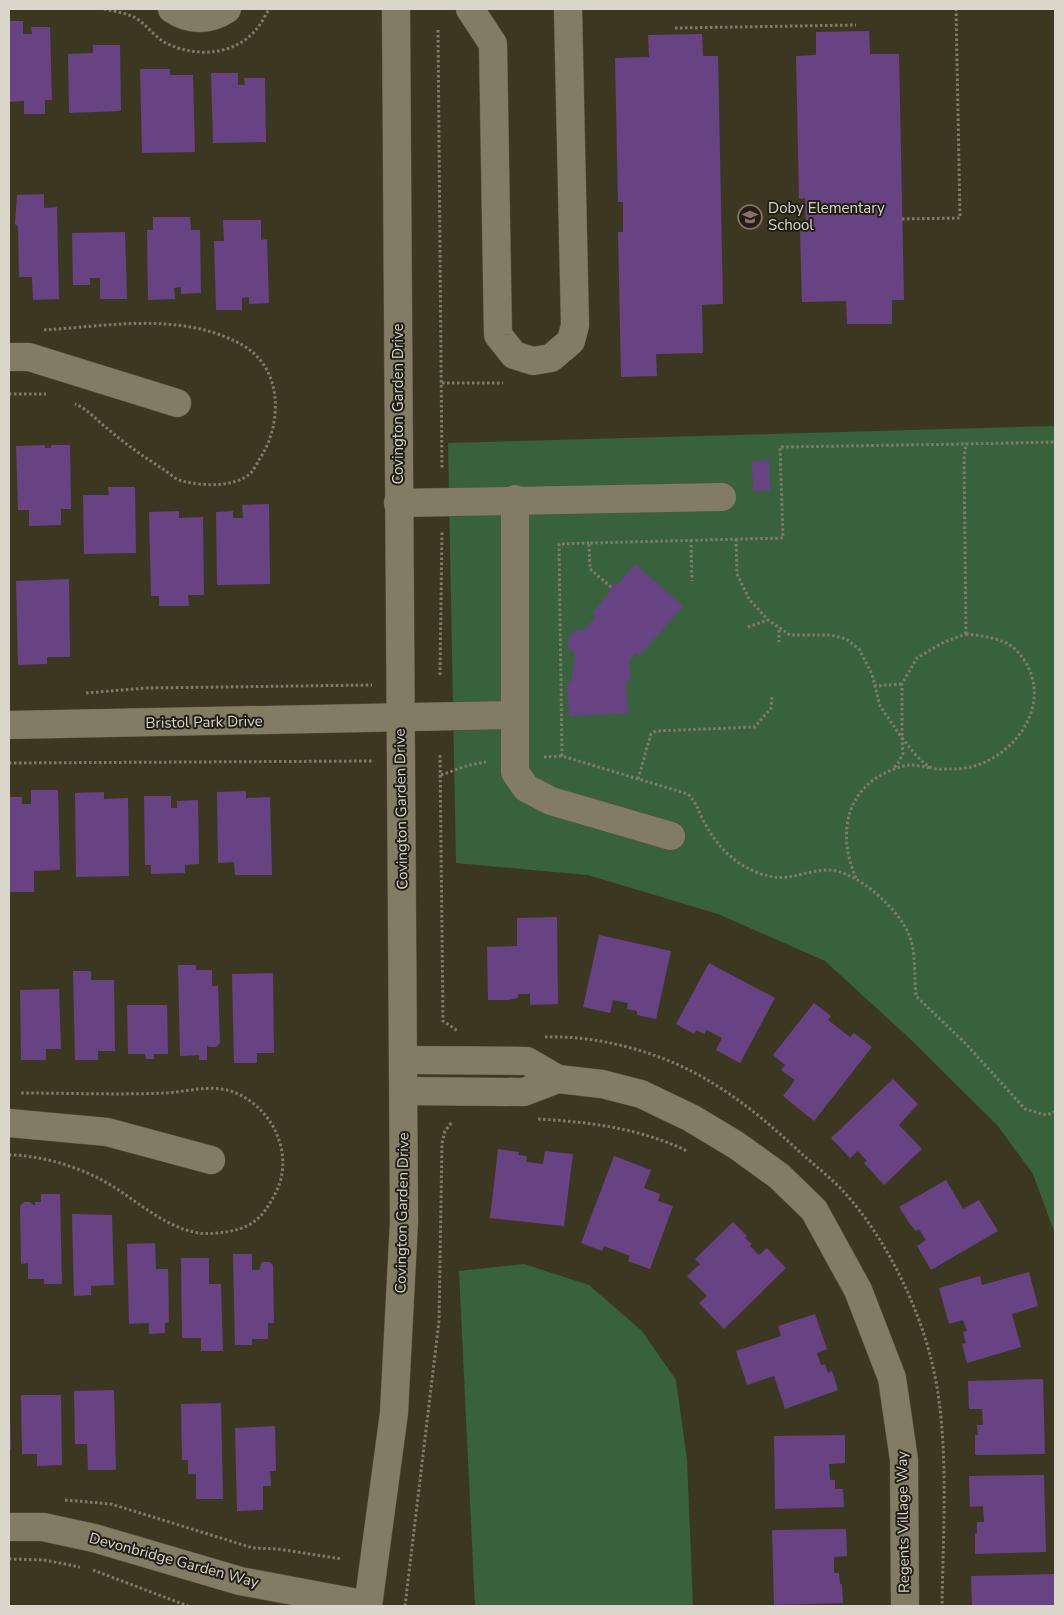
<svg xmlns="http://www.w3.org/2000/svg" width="1064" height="1615" viewBox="0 0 1064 1615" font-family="'Nunito Sans',sans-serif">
<rect width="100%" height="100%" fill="#3c3721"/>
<g fill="#37623c">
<path d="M1055 426V1234L1033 1174 997 1125 907 1036 825 961 718 914 588 875 456 863 448 443Z"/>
<path d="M524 1264 589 1285 642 1331 676 1380 687 1460 693 1606H475L459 1271Z"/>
</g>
<g fill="#684384">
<path d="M9 21H23V34H32L31 27H50L52 100H45V114H24V101L9 102Z"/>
<path d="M869 31 870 54H899L904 300H892V324H847L846 301 802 302 800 231H806L805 198 799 199 796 56 816 55V32Z"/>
<path d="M702 34 703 56H718L723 304 702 305 703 353 656 354 657 376 621 377 618 232H623V202H618L615 58 649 57 648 35Z"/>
<path d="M93 45H120L121 111 69 113 68 54 93 53Z"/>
<path d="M140 69H170V75H193L195 152 142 153Z"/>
<path d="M211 73H238V85H245L244 78H265L266 142 213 143Z"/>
<path d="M44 194V208L57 207 59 299 33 300 32 277H19L18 227 15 224 17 195Z"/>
<path d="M153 217H190L191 230H200L201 293 181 294V287L174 288 175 299 148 300 147 230H153Z"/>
<path d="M223 220H261V240L267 239 269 303 249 304V297L242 298V310H216L214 241H224Z"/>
<path d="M125 232 127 299H100V278H90V285H73L72 233Z"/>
<path d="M45 445V448H51V445H70L71 509H61V525L29 526V510H18L16 446Z"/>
<path d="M769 460 770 491H753L752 461Z"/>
<path d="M108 487H135L136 553 84 554 83 495H109Z"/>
<path d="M269 504 270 584 217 585 216 512 233 511V518H243L242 505Z"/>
<path d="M179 511V518L203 517 204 595H188L189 606H159V596H151L149 512Z"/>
<path d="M635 564 683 606 639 656 635 652 629 660 630 681H626L628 713 569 716 567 682H571L575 653 568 647V638L574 631 583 630 596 617 592 613 610 592 609 590 614 583 617 585Z"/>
<path d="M69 579 70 657H47V664L18 665 16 581Z"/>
<path d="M31 790H58L60 870 34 871V892H9V797H22V804H31Z"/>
<path d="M246 791V798L270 797 272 875H235L234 862 218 863 217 792Z"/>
<path d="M104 792V799L128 798 129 876 76 877 75 793Z"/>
<path d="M144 796H171V808H177V801L198 800 199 864 185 865V873L151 874V865H145Z"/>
<path d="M557 917 558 1004 530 1005V994H518V998L508 1000H488L487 947 517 946V918Z"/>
<path d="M599 935 671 951 656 1019 637 1015V1011L627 1009 628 1003 613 1000 610 1013 583 1007Z"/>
<path d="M709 963 775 998 740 1063 716 1050 722 1038 707 1030 704 1034 696 1030 694 1034 676 1024Z"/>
<path d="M178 965H196V970H212V986H218L220 1043 216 1047H209L207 1045V1060H199V1055L180 1056Z"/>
<path d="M73 971H91V980H114L115 1051H98V1060H75Z"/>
<path d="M273 973 274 1053H257V1063H234L232 974Z"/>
<path d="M59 989 61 1049H46V1060H21L20 990Z"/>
<path d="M814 1003 831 1016 828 1020 850 1037 854 1033 872 1047 814 1121 783 1096 795 1080 781 1070 785 1065 773 1055Z"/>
<path d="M127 1005H167L168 1054H154V1059H146L145 1054H128Z"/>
<path d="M893 1079 918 1104 899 1125 922 1149 884 1185 864 1163 867 1161 858 1151 850 1158 831 1138Z"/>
<path d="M498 1149 519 1152 518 1155 527 1156 526 1162 543 1164 545 1151 573 1154 564 1226 490 1218Z"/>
<path d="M614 1156 651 1170 644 1188 660 1194 658 1201 673 1206 650 1269 628 1261 630 1256 604 1246 602 1251 581 1243Z"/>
<path d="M946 1180 963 1209 979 1200 998 1231 931 1270 917 1246 926 1240 919 1229 916 1231 910 1224 899 1207Z"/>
<path d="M41 1194H60L62 1284H44V1279H28V1263L21 1264 20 1206 24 1202H30L35 1206V1202H41Z"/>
<path d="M72 1214 112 1215 114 1285 91 1286V1295L74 1296Z"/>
<path d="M733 1222 747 1236 745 1238 752 1244 750 1246 759 1255 767 1248 786 1268 724 1329 699 1303 707 1296 687 1276 700 1264 695 1259Z"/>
<path d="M155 1243 156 1269H168L169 1322 165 1323V1333L149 1334V1323L129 1324 127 1244Z"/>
<path d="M233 1254H252V1270H259L262 1262H269L273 1265 274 1323H268V1339H252V1345H235Z"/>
<path d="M181 1258H209V1284H221L223 1351H201V1338H182Z"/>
<path d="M1029 1272 1038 1306 1012 1314 1021 1347 967 1363 962 1344 966 1343 963 1332 967 1331 963 1320 949 1324 939 1288 980 1276 982 1285Z"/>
<path d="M815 1314 827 1349 817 1353 821 1365 825 1364 828 1373 832 1371 838 1390 785 1409 774 1376 747 1385 736 1351 781 1336 778 1326Z"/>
<path d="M1043 1379 1045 1454 975 1455V1435H978L977 1425H983L982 1409H969L968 1381Z"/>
<path d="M114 1390 116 1470H88L87 1444H75L74 1391Z"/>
<path d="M21 1395H61L62 1465 37 1466V1454H22Z"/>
<path d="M221 1403 223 1499H196V1474H188V1460H182L181 1404Z"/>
<path d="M9 1416H10L11 1449H9Z"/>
<path d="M275 1426 276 1471H270L271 1486H263V1510L237 1511 235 1428Z"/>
<path d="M845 1435V1463L829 1464 830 1480H835V1489H843L844 1507 775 1509 774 1436Z"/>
<path d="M1044 1475 1046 1552 975 1554V1533H977V1522H984L983 1506 970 1507 969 1476Z"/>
<path d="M846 1529 847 1556 834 1557V1573H839L840 1584H842L843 1603 774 1605 772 1530Z"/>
<path d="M1055 1574V1606L972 1605 971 1576Z"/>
</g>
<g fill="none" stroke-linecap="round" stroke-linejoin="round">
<g stroke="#56523f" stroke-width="29">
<g id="minor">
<path d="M172 9C190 21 209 21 227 9"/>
<path d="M470 9 493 44 498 335 514 355 533 361 551 358 571 341 575 325 568 9"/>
<path d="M9 357H29L177 403"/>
<path d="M398 503 722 497"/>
<path d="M515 715V772L526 788 551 801 671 836"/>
<path d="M9 725 515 715V499"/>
<path d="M404 1060 527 1061 558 1079 602 1084 641 1094 691 1118 736 1145 779 1176 814 1210 858 1290 892 1378 904 1460 905 1606"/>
<path d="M404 1091 524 1092 558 1079"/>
<path d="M9 1123 107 1132 211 1160"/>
<path d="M9 1527H43L94 1538 240 1581 368 1605"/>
<path d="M368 1606 394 1413 404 1221 396 9"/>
</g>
</g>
<g stroke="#807c6a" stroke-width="3" stroke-dasharray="2.5 2.5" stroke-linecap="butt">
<path d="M104 9C114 11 125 13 134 17 145 23 153 35 164 42 193 57 230 57 254 32 260 26 265 16 269 9"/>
<path d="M675 28 856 25"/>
<path d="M438 30 442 470"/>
<path d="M902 219 960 218 956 9"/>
<path d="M44 330C110 326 184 311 244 346 284 370 282 426 259 460 257 464 254 469 251 473 234 488 203 486 182 481 175 479 169 473 163 469 144 457 125 444 108 429 97 421 88 409 75 404"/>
<path d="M442 383H503"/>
<path d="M9 394H46"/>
<path d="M736 539 737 574 749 599 768 620 790 635H831L846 639 859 649 872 674 880 706 902 738 903 753 899 762 893 769"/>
<path d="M691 540 692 581"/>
<path d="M611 587 590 569 589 543 783 538 780 447 966 444"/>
<path d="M748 627 768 620"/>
<path d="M779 630V642"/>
<path d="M966 634C983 636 1004 638 1016 650 1064 700 1009 771 951 769 945 769 937 770 932 768 919 762 911 748 902 738V684L917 658 944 642Z"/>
<path d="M966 634 964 459 966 444 1055 442"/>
<path d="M440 675 442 532"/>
<path d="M874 686 902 684"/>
<path d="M86 693 146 688 372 685"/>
<path d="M440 755 443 1021 458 1031"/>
<path d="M562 756 559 544 589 543"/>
<path d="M544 757 562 756 688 794C696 802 698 810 703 820 715 843 731 862 756 872 787 885 799 871 827 870 856 869 903 912 911 940 916 957 914 978 916 996L965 1043 1025 1109 1046 1115 1055 1112"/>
<path d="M9 763 373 761"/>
<path d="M441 775 469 765 486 762"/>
<path d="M638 779 651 734 656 731 755 727 771 708 772 697"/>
<path d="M856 878C839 839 843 795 883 774 891 770 900 766 909 765 916 765 925 767 932 768"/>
<path d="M545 1037C601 1035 667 1054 714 1084 747 1104 775 1129 803 1155 817 1167 832 1179 844 1192 885 1237 918 1304 932 1363 950 1435 943 1531 942 1606"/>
<path d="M538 1119C590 1122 639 1128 687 1151"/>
<path d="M9 1155C38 1155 73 1165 100 1179 137 1198 173 1239 217 1233 251 1230 263 1219 277 1190 294 1153 272 1108 236 1093 213 1083 188 1092 165 1093 117 1095 69 1093 21 1093"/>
<path d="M65 1500 111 1504 253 1548 278 1549 342 1559"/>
<path d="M9 1559 44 1560 80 1567"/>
<path d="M93 1570 188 1606"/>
<path d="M405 1606 439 1321 442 1143 445 1131 452 1122"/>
</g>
<use href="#minor" stroke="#827c64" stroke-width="28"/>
</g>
<defs>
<g id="school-ring" transform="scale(1.25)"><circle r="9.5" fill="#211e15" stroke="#8d6e63" stroke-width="1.5"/><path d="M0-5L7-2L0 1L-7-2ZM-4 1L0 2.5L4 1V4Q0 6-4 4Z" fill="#8d6e63"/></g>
</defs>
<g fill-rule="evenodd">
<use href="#school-ring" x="750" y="217"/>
</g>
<g text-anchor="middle" stroke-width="4" stroke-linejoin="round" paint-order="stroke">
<g font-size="15" fill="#dad7ca" stroke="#211e15" text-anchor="start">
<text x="768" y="213">Doby Elementary<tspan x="768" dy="17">School</tspan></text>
</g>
<g font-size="15" fill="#dad7ca" stroke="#211e15">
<text transform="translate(398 404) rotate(-90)" y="5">Covington Garden Drive</text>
<text transform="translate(204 722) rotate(-1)" y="5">Bristol Park Drive</text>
<text transform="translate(401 809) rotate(-91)" y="5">Covington Garden Drive</text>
<text transform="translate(402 1213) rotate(-89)" y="5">Covington Garden Drive</text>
<text transform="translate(903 1522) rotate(-91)" y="5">Regents Village Way</text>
<text transform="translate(174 1560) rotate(15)" y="5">Devonbridge Garden Way</text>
</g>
</g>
<rect width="1064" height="1615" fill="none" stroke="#dad7ca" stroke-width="20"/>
</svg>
